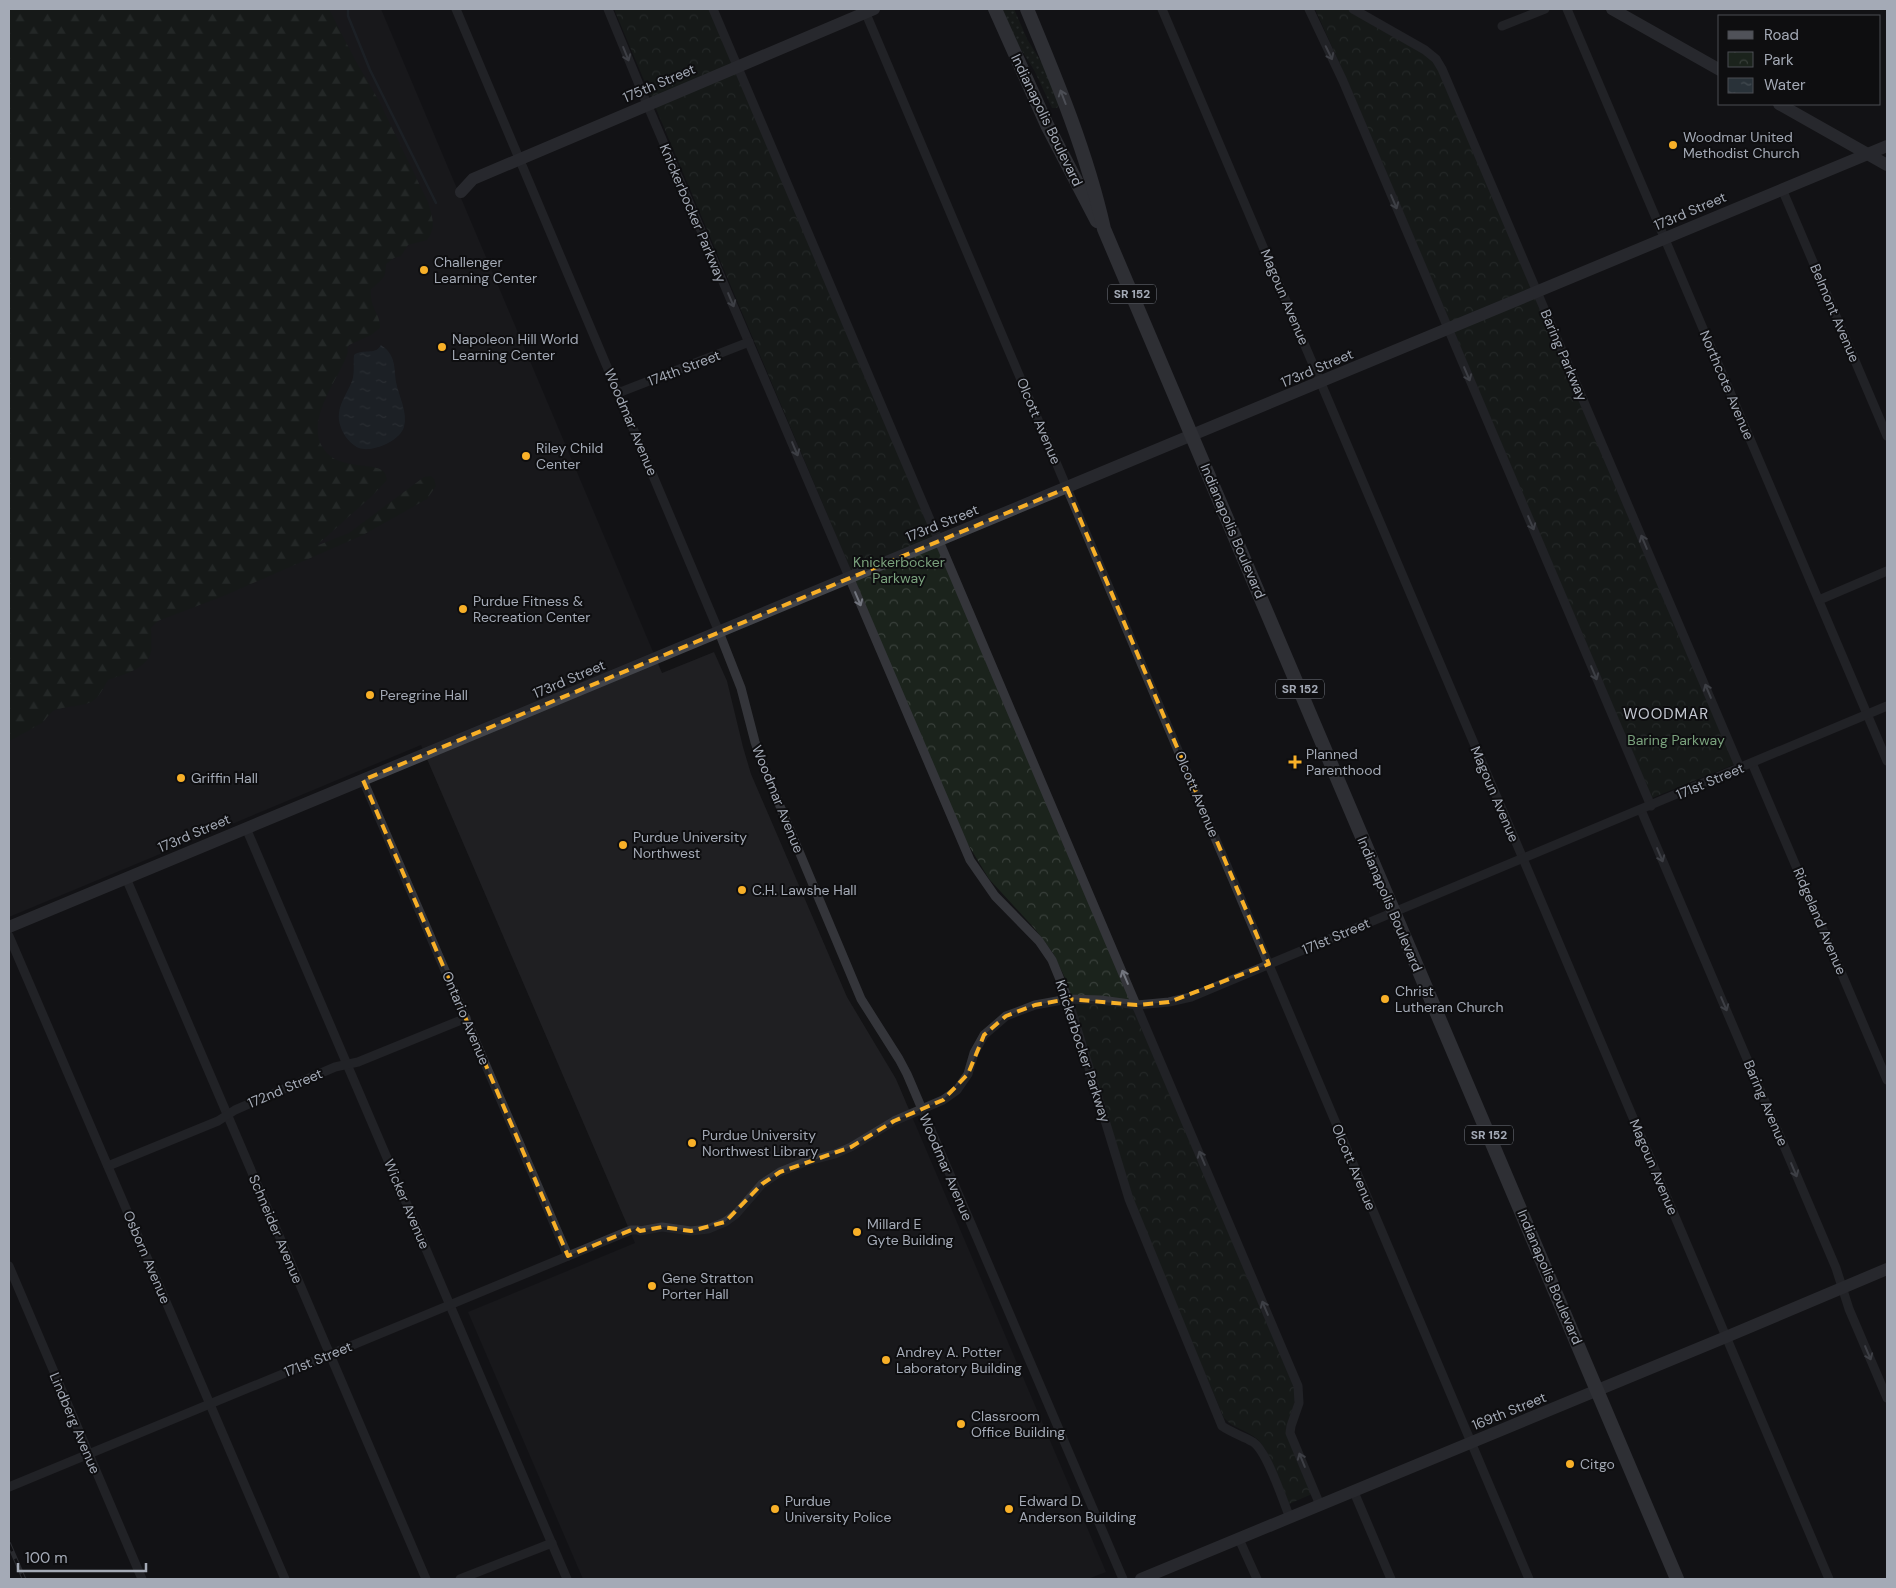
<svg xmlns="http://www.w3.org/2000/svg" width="1896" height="1588" viewBox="0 0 1896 1588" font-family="'DM Sans',sans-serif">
<defs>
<pattern id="grass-dots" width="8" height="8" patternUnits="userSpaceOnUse" patternTransform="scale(1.25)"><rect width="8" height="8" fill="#1b231c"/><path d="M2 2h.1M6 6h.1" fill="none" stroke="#39403b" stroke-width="1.8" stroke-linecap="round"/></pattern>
<pattern id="forest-firs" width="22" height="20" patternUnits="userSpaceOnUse" patternTransform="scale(1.25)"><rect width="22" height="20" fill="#1b231c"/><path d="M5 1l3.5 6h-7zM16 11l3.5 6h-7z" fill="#39403b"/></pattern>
<pattern id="park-crowns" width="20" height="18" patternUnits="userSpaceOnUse" patternTransform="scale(1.25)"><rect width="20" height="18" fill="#1b231c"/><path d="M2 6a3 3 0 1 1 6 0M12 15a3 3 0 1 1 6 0" fill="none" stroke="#39403b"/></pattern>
<pattern id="water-ripples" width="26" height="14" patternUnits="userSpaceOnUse" patternTransform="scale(1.25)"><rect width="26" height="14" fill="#293239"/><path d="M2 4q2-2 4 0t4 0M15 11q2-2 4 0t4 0" fill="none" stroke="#454d53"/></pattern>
</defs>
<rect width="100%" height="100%" fill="#131315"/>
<path fill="#1f1f22" d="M9 9H381L662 673 714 652 727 681 743 747 751 774 847 997 896 1079 1106 1572 1088 1579H583L468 1312 635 1243 421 745 9 917Z"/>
<path fill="url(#grass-dots)" d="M1002 9H1014L1027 39 1048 73 1059 105 1057 108H1052L1034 70 1017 43Z"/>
<path fill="url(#forest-firs)" d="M9 9H329L354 58 379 101 428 202C432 217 437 226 427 240L408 245 401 256 394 258 386 264C386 278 382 280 371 289 369 309 381 314 380 328L371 335 349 345 347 348 348 352C339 380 299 426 328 454 343 469 378 463 384 472 386 474 386 477 387 480L373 495 316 546 349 533 424 477 431 476 434 479 436 486 427 499 363 535 226 595 158 621 151 628C151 636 152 645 151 652 147 669 122 675 108 680 104 687 99 698 91 702 85 706 64 706 53 711 49 714 46 719 43 722 39 725 12 740 9 741Z"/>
<g fill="url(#park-crowns)">
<path d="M614 9H710L1294 1387 1296 1397 1287 1427 1312 1494 1289 1504C1282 1487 1270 1450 1257 1439 1247 1430 1234 1429 1224 1418L1123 1180 1067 982 1053 953 1035 929 989 879 963 836Z"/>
<path d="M1315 9H1348L1422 51 1436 63 1735 764 1652 798 1348 82Z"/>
</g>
<path fill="url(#water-ripples)" d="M381 345C396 355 394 367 396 382 399 397 408 412 404 427 400 441 372 453 359 448 347 443 337 426 339 413 340 402 348 392 352 381 355 372 353 363 354 355 363 348 375 356 381 345Z"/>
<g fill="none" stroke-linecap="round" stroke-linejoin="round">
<path stroke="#293239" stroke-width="2.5" d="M348 9V16L370 70 436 203"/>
<g stroke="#34353a" stroke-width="9">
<path d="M456 9 719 632 741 688 755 742 764 768 861 999 899 1059 907 1074 1123 1579"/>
<path d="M608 9 647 104 970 860 995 896 1039 941 1052 960 1068 999 1129 1199 1222 1426C1232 1433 1243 1436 1253 1442 1267 1451 1283 1501 1290 1518"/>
<path d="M713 9 1298 1386 1299 1403 1291 1426 1290 1433 1320 1505"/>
<path d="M864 9 1529 1579"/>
<path d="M1162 9 1829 1579"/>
<path d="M1309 9 1343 81 1651 806"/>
<path d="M1353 9 1425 50 1436 59 1442 69 1740 768"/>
<path d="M1567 9 1887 761"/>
<path d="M1502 26 1545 9"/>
<path d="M1782 189 1887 436"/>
<path d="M618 393 749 342"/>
<path d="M1819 600 1887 571"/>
<path d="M1752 763 1887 1080"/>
<path d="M363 780 568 1256"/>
<path d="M1641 810 1836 1268 1849 1309 1887 1398"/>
<path d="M246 828 567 1579"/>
<path d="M126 878 426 1579"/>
<path d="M9 936 285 1579"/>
<path d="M108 1166 218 1121 235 1110 335 1067 358 1062 466 1018"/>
<path d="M9 1266 142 1579"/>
<path d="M9 1487 631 1230H638L640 1231 662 1227 691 1231 708 1229 725 1222 736 1214 762 1184 780 1172 805 1162 835 1154 851 1147 894 1121 943 1100 957 1090 968 1074 974 1053 984 1035 1006 1016 1035 1005 1068 999 1101 1000 1137 1005 1169 1002 1191 997 1887 706"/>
<path d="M1354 1492 1391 1579"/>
<path d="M1239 1539 1257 1579"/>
<path d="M460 1579 552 1543"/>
</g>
<g stroke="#42444a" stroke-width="12">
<path d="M1612 9 1720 70"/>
<path d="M1779 104 1887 165"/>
<path d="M461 192 473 179 874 9"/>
<path d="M9 927 1887 146"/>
<path d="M1141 1579 1726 1337 1887 1269"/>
</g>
<g stroke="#505259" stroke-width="14">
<path d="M995 9 1047 125 1097 221"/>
<path d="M1027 9C1057 81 1087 153 1104 229L1677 1579"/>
</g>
<g stroke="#47494f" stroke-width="4.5">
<path id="rail" d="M9 1544 24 1579"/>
</g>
<use href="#rail" stroke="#0e0e10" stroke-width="2.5" stroke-dasharray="8" stroke-linecap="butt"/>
</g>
<defs><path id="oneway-shaft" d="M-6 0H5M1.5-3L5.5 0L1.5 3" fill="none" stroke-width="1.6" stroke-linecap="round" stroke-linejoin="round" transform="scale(1.25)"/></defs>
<g stroke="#72757e">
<use href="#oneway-shaft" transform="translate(1329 53) rotate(64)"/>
<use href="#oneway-shaft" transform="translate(626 54) rotate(68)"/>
<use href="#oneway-shaft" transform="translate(1394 202) rotate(67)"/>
<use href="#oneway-shaft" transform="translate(731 300) rotate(67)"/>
<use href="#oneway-shaft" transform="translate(1467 374) rotate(67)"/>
<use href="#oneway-shaft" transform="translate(795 449) rotate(67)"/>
<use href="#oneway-shaft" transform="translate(1531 523) rotate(67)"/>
<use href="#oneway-shaft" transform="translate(1644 542) rotate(-113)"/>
<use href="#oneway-shaft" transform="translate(858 599) rotate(67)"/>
<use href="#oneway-shaft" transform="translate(1594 673) rotate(67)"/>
<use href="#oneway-shaft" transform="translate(1708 691) rotate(-113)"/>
<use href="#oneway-shaft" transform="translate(1660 855) rotate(67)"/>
<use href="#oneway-shaft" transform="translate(1125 977) rotate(-113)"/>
<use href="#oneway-shaft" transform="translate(1724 1004) rotate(67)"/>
<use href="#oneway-shaft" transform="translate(1202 1158) rotate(-113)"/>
<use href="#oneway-shaft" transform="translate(1794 1170) rotate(67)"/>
<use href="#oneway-shaft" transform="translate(1265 1308) rotate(-113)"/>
<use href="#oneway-shaft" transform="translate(1868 1353) rotate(67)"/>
<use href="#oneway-shaft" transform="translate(1302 1460) rotate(-112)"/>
</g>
<use stroke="#9398a3" href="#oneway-shaft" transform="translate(1063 97) rotate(-111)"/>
<path d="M0 0H1896V1588H0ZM1067 488 1269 964 1169 1002 1137 1005 1068 999 1035 1005 1006 1016 984 1035 968 1074 943 1100 894 1121 851 1147 780 1172 762 1184 725 1222 691 1231 662 1227 640 1231 636 1228 568 1256 363 780Z" fill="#131315" fill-opacity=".55" fill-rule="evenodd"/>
<path fill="none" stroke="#f8b028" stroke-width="4" stroke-dasharray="10 6" stroke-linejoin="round" d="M1067 488 1269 964 1169 1002 1137 1005 1068 999 1035 1005 1006 1016 984 1035 968 1074 943 1100 894 1121 851 1147 780 1172 762 1184 725 1222 691 1231 662 1227 640 1231 636 1228 568 1256 363 780Z"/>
<g fill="#f8b028" stroke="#0e0e10" stroke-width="2">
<circle cx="1673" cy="145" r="5"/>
<circle cx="424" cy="270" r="5"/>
<circle cx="442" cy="347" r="5"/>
<circle cx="526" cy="456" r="5"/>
<circle cx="463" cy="609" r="5"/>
<circle cx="370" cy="695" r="5"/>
<path d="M1292.5 754.5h5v5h5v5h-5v5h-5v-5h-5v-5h5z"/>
<circle cx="181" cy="778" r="5"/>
<circle cx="623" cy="845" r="5"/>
<circle cx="742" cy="890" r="5"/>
<circle cx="1385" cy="999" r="5"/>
<circle cx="692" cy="1143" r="5"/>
<circle cx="857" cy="1232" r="5"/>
<circle cx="652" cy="1286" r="5"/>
<circle cx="886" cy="1360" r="5"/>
<circle cx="961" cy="1424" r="5"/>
<circle cx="1570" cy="1464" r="5"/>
<circle cx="775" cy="1509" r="5"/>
<circle cx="1009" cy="1509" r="5"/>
</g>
<g text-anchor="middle" stroke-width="4" stroke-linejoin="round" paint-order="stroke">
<g fill="#0e0e10" stroke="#777b84" stroke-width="1">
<rect x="1108" y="284.5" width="48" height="19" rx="4"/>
<rect x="1276" y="679.5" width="48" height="19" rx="4"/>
<rect x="1465" y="1125.5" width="48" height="19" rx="4"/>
</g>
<g font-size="12" font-weight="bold" fill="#a4aab6">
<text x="1132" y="298">SR 152</text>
<text x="1300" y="693">SR 152</text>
<text x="1489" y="1139">SR 152</text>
</g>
<g font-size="14" fill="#a4aab6" stroke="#0e0e10">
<text transform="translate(659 83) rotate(-23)" y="5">175th Street</text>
<text transform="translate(1047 120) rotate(64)" y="5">Indianapolis Boulevard</text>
<text transform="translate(1690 211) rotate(-23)" y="5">173rd Street</text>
<text transform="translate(693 213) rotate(67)" y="5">Knickerbocker Parkway</text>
<text transform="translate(1285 297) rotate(67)" y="5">Magoun Avenue</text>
<text transform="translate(1835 313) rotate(67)" y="5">Belmont Avenue</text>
<text transform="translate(1564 355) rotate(67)" y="5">Baring Parkway</text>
<text transform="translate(684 368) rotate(-21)" y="5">174th Street</text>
<text transform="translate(1317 368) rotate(-23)" y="5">173rd Street</text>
<text transform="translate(1727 385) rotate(67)" y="5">Northcote Avenue</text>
<text transform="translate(1039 421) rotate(67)" y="5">Olcott Avenue</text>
<text transform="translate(631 422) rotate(67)" y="5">Woodmar Avenue</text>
<text transform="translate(942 523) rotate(-22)" y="5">173rd Street</text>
<text transform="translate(1233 531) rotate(67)" y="5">Indianapolis Boulevard</text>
<text transform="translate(569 679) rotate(-23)" y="5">173rd Street</text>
<text transform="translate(1710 781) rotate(-23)" y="5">171st Street</text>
<text transform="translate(1197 794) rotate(67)" y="5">Olcott Avenue</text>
<text transform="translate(1495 794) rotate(67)" y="5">Magoun Avenue</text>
<text transform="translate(778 799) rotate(68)" y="5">Woodmar Avenue</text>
<text transform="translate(194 833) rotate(-23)" y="5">173rd Street</text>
<text transform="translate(1390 904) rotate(67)" y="5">Indianapolis Boulevard</text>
<text transform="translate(1820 921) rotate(67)" y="5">Ridgeland Avenue</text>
<text transform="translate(1336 936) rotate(-23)" y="5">171st Street</text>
<text transform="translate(466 1018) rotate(67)" y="5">Ontario Avenue</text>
<text transform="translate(1083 1051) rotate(72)" y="5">Knickerbocker Parkway</text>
<text transform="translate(285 1088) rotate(-23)" y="5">172nd Street</text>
<text transform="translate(1766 1103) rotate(67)" y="5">Baring Avenue</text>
<text transform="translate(946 1167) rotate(67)" y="5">Woodmar Avenue</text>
<text transform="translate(1354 1167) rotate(67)" y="5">Olcott Avenue</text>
<text transform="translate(1654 1167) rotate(67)" y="5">Magoun Avenue</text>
<text transform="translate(407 1204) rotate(67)" y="5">Wicker Avenue</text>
<text transform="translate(276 1229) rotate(67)" y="5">Schneider Avenue</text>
<text transform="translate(147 1257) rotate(67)" y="5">Osborn Avenue</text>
<text transform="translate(1550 1277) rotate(67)" y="5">Indianapolis Boulevard</text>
<text transform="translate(318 1359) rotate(-22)" y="5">171st Street</text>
<text transform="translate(1509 1411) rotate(-22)" y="5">169th Street</text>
<text transform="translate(75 1423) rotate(67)" y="5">Lindberg Avenue</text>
</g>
<g font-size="14" fill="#a4aab6" stroke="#0e0e10" text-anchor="start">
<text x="1683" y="142">Woodmar United<tspan x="1683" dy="16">Methodist Church</tspan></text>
<text x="434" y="267">Challenger<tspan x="434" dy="16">Learning Center</tspan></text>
<text x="452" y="344">Napoleon Hill World<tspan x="452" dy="16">Learning Center</tspan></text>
<text x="536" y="453">Riley Child<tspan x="536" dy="16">Center</tspan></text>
<text x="473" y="606">Purdue Fitness &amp;<tspan x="473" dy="16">Recreation Center</tspan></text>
<text x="380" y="700">Peregrine Hall</text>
<text x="1306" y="759">Planned<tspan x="1306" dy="16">Parenthood</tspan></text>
<text x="191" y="783">Griffin Hall</text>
<text x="633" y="842">Purdue University<tspan x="633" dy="16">Northwest</tspan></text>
<text x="752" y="895">C.H. Lawshe Hall</text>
<text x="1395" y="996">Christ<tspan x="1395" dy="16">Lutheran Church</tspan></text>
<text x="702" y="1140">Purdue University<tspan x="702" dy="16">Northwest Library</tspan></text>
<text x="867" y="1229">Millard E<tspan x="867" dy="16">Gyte Building</tspan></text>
<text x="662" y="1283">Gene Stratton<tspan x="662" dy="16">Porter Hall</tspan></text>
<text x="896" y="1357">Andrey A. Potter<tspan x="896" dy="16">Laboratory Building</tspan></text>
<text x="971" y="1421">Classroom<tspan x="971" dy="16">Office Building</tspan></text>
<text x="1580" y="1469">Citgo</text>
<text x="785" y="1506">Purdue<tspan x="785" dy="16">University Police</tspan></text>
<text x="1019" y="1506">Edward D.<tspan x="1019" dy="16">Anderson Building</tspan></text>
</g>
<g font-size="14" fill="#7aa27d" stroke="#0e0e10">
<text x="899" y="567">Knickerbocker<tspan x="899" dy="16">Parkway</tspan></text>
<text x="1676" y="745">Baring Parkway</text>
</g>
<g font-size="15" letter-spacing="1" fill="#c5c9d2" stroke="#0e0e10">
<text x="1666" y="719">WOODMAR</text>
</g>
</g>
<rect width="1896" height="1588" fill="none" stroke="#a4aab6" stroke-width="20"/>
<rect x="1718" y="15" width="162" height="90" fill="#0e0e10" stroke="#4a4c52"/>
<rect x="1728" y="31" width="25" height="8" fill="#505259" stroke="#4a4c52"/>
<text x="1764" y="40" font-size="15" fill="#a4aab6">Road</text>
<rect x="1728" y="52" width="25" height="15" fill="url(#park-crowns)" stroke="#4a4c52"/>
<text x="1764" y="65" font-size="15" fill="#a4aab6">Park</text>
<rect x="1728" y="78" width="25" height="15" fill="url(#water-ripples)" stroke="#4a4c52"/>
<text x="1764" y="90" font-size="15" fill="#a4aab6">Water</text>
<path d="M18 1563v8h128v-8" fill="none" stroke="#a4aab6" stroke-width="2.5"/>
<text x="25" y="1563" font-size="15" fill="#a4aab6" stroke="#0e0e10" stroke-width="4" paint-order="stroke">100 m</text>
</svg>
